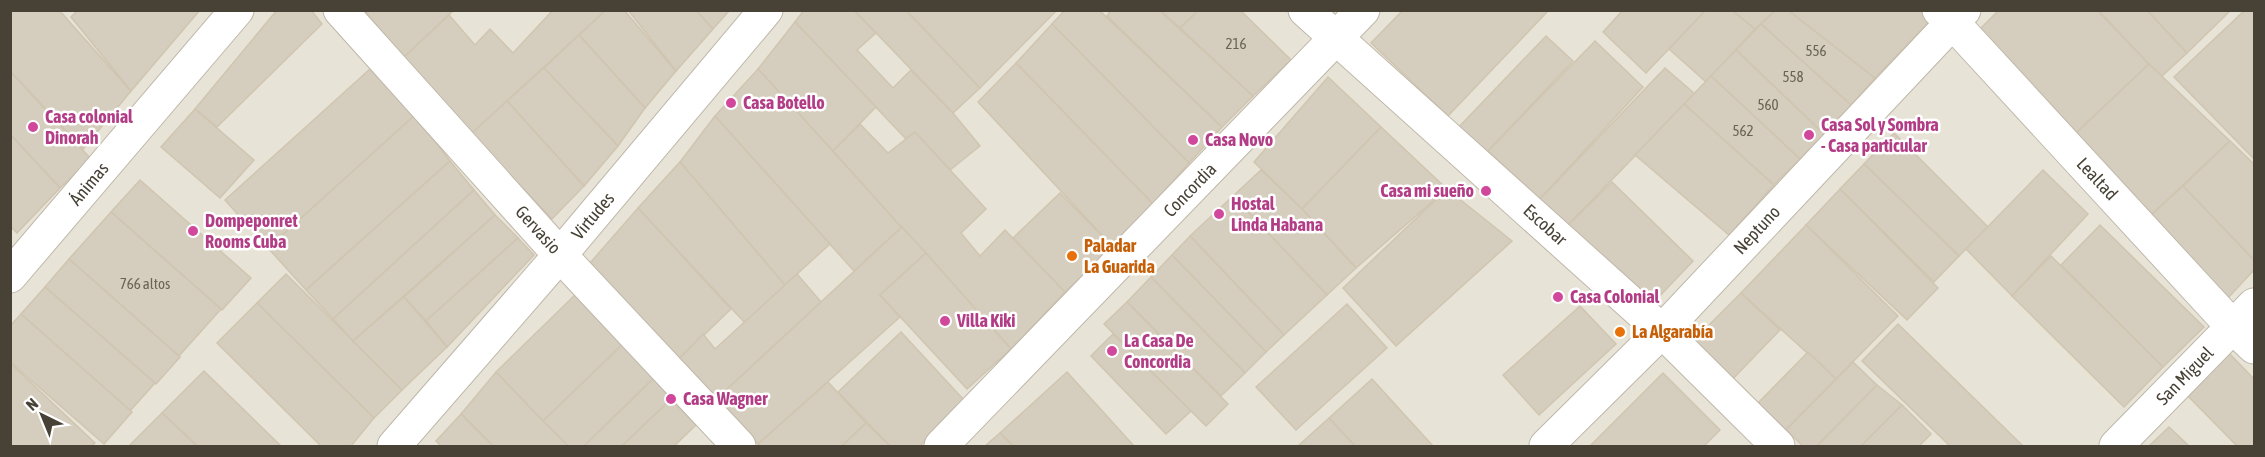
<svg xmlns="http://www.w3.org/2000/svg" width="2265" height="457" viewBox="0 0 2265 457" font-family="'Asap Condensed',sans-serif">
<rect width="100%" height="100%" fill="#f4f0e8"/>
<rect fill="#e7e3d6" x="11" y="11" width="2243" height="435"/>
<g fill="#d5cdbd" stroke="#d0c5b0" stroke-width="1.5">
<path d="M10 10H59L131 91 83 149 10 71Z"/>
<path d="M78 10H200L131 91 71 17Z"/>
<path d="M277 10H311L322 24 217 127 195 109Z"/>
<path d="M364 10H454L403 58Z"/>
<path d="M553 10H606L471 134 403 58 449 15 475 45 490 29 513 53Z"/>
<path d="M606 10H624L676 71 645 108 579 35Z"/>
<path d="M628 10H696L713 29 676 71Z"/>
<path d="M696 10H730L713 29Z"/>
<path d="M804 10H854L876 33 857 50 893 88 911 70 953 113 980 146 950 170 915 132 906 139 795 22Z"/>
<path d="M854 10H906L980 88 953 113Z"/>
<path d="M906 10H1057L980 88Z"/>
<path d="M1065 10H1099L1222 127 1189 163 1052 24Z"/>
<path d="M1111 10H1159L1253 96 1222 127 1107 16Z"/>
<path d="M1164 10H1199L1180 28 1162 12Z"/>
<path d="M1199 10H1240L1291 60 1253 96 1180 28Z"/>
<path d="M1403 10H1547L1548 11 1448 116 1371 43Z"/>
<path d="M1623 10H1706L1646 73 1603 32Z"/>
<path d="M1706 10H1732L1755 29 1706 82 1669 49Z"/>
<path d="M1732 10H1776L1755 29Z"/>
<path d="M1776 10H1788L1875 78 1851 105 1761 24Z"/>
<path d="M1788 10H1927L1934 17 1875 78Z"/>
<path d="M1999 10H2097L2149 64 2073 136 1976 33Z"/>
<path d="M2098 10H2147L2187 53 2161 77Z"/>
<path d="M2147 10H2231L2187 53Z"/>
<path d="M2245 10H2254V159L2174 77Z"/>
<path d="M795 22 876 107 833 151 758 69Z"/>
<path d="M1052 24 1189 163 1153 204 1016 63Z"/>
<path d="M1761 24 1851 105 1824 134 1736 50Z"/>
<path d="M579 35 645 108 618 146 544 68Z"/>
<path d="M1546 36 1573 61 1488 151 1457 129Z"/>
<path d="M1595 41 1643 87 1540 199 1488 151Z"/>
<path d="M1736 50 1824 134 1800 159 1711 76Z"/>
<path d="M1016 63 1153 204 1113 247 978 102Z"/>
<path d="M2149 64 2230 141 2150 216 2073 136Z"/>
<path d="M544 68 618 146 584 186 507 101Z"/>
<path d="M1665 68 1695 94 1568 225 1540 199Z"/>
<path d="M370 69 415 115 268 248 225 200Z"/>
<path d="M758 69 902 227 854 271 715 116Z"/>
<path d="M10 71 91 159 60 188 10 134Z"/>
<path d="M1711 76 1800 159 1774 185 1684 104Z"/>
<path d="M1328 77 1381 127 1302 209 1254 162Z"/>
<path d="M507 101 584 186 552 219 471 134Z"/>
<path d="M1684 104 1774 185 1729 235 1635 155Z"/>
<path d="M195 109 254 160 220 198 161 147Z"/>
<path d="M415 115 450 161 306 290 268 248Z"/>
<path d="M715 116 830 244 785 285 680 162Z"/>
<path d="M860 124 888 153 915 132 986 209 961 233 980 256 1005 230 1065 292 1011 349 833 151Z"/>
<path d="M1381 127 1447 189 1356 268 1302 209Z"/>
<path d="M1894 133 1988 227 1959 256 1864 164Z"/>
<path d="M10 134 60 188 17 233 10 226Z"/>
<path d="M2230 141 2254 164V260L2183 186Z"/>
<path d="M450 161 474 190 333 319 306 290Z"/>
<path d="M680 162 785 285 745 323 638 208Z"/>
<path d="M1864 164 1959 256 1934 282 1840 189Z"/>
<path d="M1261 170 1302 209 1356 268 1327 295 1233 196Z"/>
<path d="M2043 170 2088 214 2012 296 1966 249Z"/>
<path d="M140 180 251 278 222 310 111 212Z"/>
<path d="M1612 182 1693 261 1654 302 1568 225Z"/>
<path d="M2183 186 2254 260V270L2228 298 2150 216Z"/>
<path d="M1447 189 1512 241 1396 346 1343 288Z"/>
<path d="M1840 189 1938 288 1907 320 1806 225Z"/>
<path d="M474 190 495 215 353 341 333 319Z"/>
<path d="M1060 193 1113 247 1065 292 1013 238Z"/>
<path d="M1233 196 1327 295 1284 335 1190 236Z"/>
<path d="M638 208 731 309 678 360 590 263Z"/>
<path d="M111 212 221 309 179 356 69 259Z"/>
<path d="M495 215 518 238 426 321 404 297Z"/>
<path d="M1806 225 1898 316 1836 379 1741 293Z"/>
<path d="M2100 225 2204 327 2163 367 2061 265Z"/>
<path d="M902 227 926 253 880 295 900 317 758 444 715 400Z"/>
<path d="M1190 236 1284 335 1266 352 1172 255Z"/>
<path d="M518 238 534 255 447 347 426 321Z"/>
<path d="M926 253 1011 349 967 389 880 295Z"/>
<path d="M1172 255 1266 352 1245 373 1151 277Z"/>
<path d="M2051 256 2163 367 2124 407 2012 296Z"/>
<path d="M69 259 180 357 156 384 45 287Z"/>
<path d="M286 274 402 390 374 418 257 303Z"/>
<path d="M797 274 821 302 715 400 678 360 703 334 715 349Z"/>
<path d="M1151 277 1245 373 1221 396 1127 302Z"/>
<path d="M45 287 155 383 130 411 21 314Z"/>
<path d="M578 292 623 344 543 421 496 372Z"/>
<path d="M1741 293 1780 330 1728 384 1689 345Z"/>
<path d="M404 297 447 347 402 390 353 341Z"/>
<path d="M1127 302 1228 404 1206 426 1104 324Z"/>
<path d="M257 303 374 418 351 446H321L217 343Z"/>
<path d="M1347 304 1387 348 1296 430 1256 387Z"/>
<path d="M1580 306 1616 344 1539 415 1503 375Z"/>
<path d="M21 314 132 412 104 444 10 362V326Z"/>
<path d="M1898 324 2023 446H1950L1862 361Z"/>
<path d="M901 332 964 400 920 446H890L838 392Z"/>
<path d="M1113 334 1191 411 1166 434 1091 356Z"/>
<path d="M623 344 654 378 584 446H568L543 421Z"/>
<path d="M1808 352 1836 379 1786 430 1758 403Z"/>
<path d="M2229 353 2254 379V446H2237L2187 395Z"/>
<path d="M1853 362 1877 385 1817 446H1803L1786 430Z"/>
<path d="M10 363 95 443 91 446H10Z"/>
<path d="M204 371 281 446H197L162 413Z"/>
<path d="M496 372 543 421 568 446H493L461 414Z"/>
<path d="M1067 372 1134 446H1013L1000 433Z"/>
<path d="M1663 373 1720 430 1704 446H1590Z"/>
<path d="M654 378 671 399 622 446H584Z"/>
<path d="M1372 379 1433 446H1355L1329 418Z"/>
<path d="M828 382 866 423 842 446H761L758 444Z"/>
<path d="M1877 385 1902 405 1861 446H1817Z"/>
<path d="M671 399 696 425 674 446H622Z"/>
<path d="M1902 405 1931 434 1919 446H1861Z"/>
<path d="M162 413 197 446H129Z"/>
<path d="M461 414 493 446H441L436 441Z"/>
<path d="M1329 418 1355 446H1298Z"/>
<path d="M866 423 890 446H842Z"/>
<path d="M2169 427 2189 446H2149Z"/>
<path d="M1000 433 1013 446H985Z"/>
</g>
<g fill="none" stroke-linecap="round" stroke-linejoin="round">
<g stroke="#bfb8aa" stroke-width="35">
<g id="minor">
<path d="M340 10 560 255 739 446"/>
<path d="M1305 10 1662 331 1778 446"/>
<path d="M1939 10 1953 23 2233 327 2254 347"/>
<path d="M10 276 237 10"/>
<path d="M394 446 560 255 766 10"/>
<path d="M941 446 1363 10"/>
<path d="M1546 446 1662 331 1964 10"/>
<path d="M2116 446 2254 305"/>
</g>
</g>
<use href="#minor" stroke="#fff" stroke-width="33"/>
</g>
<g fill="#d1479c" stroke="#fff" stroke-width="2">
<circle cx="731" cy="103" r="6"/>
<circle cx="33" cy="127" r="6"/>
<circle cx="1809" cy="135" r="6"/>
<circle cx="1193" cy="140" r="6"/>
<circle cx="1486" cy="191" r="6"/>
<circle cx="1219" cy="214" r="6"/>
<circle cx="193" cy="231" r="6"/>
<circle cx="1558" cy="297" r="6"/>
<circle cx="945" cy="321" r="6"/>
<circle cx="1112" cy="351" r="6"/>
<circle cx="671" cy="399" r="6"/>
</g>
<g fill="#e8710a" stroke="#fff" stroke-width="2">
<circle cx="1072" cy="256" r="6"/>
<circle cx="1620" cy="332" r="6"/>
</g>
<g text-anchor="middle" stroke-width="5" stroke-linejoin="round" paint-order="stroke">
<g font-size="15" fill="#6a6458">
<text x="1236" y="49">216</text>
<text x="1816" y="56">556</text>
<text x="1793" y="82">558</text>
<text x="1768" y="110">560</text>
<text x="1743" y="136">562</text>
<text x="145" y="289">766 altos</text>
</g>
<g font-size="18" font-weight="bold" fill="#b23c85" stroke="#fff" text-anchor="start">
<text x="743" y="109">Casa Botello</text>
<text x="45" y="123">Casa colonial<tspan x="45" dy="21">Dinorah</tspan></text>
<text x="1821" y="131">Casa Sol y Sombra<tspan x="1821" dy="21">- Casa particular</tspan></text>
<text x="1205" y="146">Casa Novo</text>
<text x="1474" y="197" text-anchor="end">Casa mi sueño</text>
<text x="1231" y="210">Hostal<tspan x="1231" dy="21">Linda Habana</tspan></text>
<text x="205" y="227">Dompeponret<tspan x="205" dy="21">Rooms Cuba</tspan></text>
<text x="1570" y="303">Casa Colonial</text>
<text x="957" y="327">Villa Kiki</text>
<text x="1124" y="347">La Casa De<tspan x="1124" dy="21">Concordia</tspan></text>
<text x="683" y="405">Casa Wagner</text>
</g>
<g font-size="18" fill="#474136" stroke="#fff">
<text transform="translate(2097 179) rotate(47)" y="6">Lealtad</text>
<text transform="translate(89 184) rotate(-50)" y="6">Ánimas</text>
<text transform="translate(1190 190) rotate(-46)" y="6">Concordia</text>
<text transform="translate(593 216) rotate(-50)" y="6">Virtudes</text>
<text transform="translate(1545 225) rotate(42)" y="6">Escobar</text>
<text transform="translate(538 230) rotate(48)" y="6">Gervasio</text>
<text transform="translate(1757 230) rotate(-47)" y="6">Neptuno</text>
<text transform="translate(2185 376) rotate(-46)" y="6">San Miguel</text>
</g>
<g font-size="18" font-weight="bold" fill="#c56008" stroke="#fff" text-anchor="start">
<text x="1084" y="252">Paladar<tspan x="1084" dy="21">La Guarida</tspan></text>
<text x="1632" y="338">La Algarabía</text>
</g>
</g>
<rect width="2265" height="457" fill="none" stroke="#474136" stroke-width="24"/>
<g transform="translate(42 415) rotate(317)" stroke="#ffffff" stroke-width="4.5" paint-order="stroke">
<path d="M0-4.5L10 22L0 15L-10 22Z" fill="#474136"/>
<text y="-9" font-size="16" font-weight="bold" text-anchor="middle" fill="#474136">N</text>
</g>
</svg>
